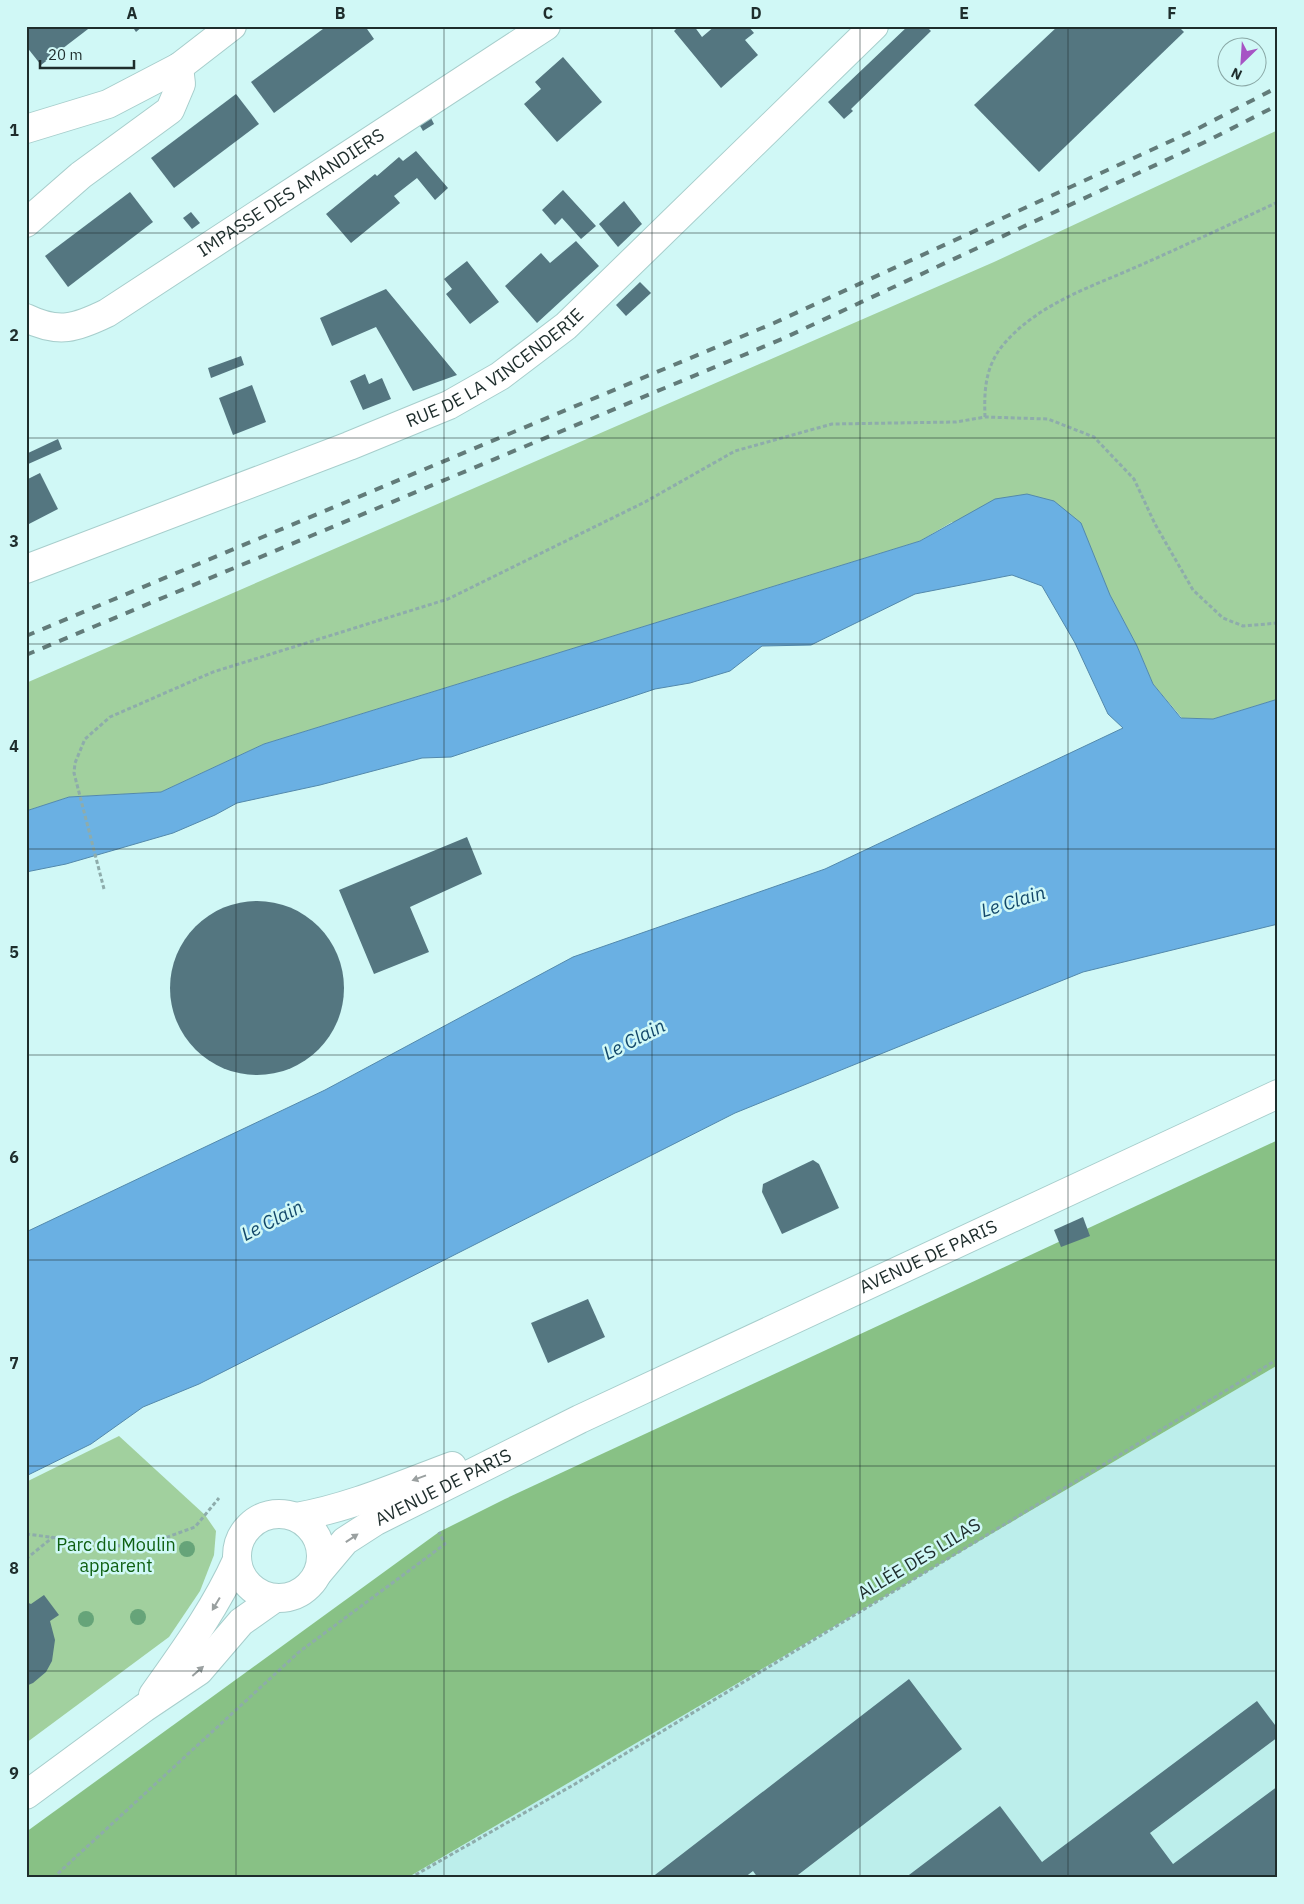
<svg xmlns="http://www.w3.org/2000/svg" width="1304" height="1904" viewBox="0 0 1304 1904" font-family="'IBM Plex Sans',sans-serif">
<rect width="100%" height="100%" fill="#d0f8f6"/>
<path fill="#bceeeb" d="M1278 1365V1878H407L556 1790Z"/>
<g fill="#a1d09e">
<path d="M1278 130V699L1213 719 1182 718 1153 684 1137 646 1110 595 952 522 920 541 264 744 161 792 69 797 26 811V683L994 262Z"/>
<path d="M119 1436 205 1515 216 1531 214 1555 200 1591 169 1637 26 1743V1482Z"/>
</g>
<path fill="#88c185" d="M1278 1140V1365L407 1878H26V1832L439 1532 505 1499Z"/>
<path fill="#6ab0e3" stroke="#5389ac" d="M1027 494 1054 501 1081 523 1110 595 1137 646 1153 684 1181 718 1213 719 1278 699V924L1083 972 735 1113 199 1384 143 1407 91 1444 26 1476V1232L325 1090 573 957 825 869 1123 728 1108 714 1075 643 1042 586 1012 575 915 594 811 645 762 646 730 671 690 683 655 689 451 757 422 758 320 785 237 803 215 815 173 833 66 864 26 872V811L69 797 161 792 264 744 920 541 995 499Z"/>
<g fill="#547680">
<path d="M29 26H92L41 65 26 46V28Z"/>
<path d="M132 26H143L136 32Z"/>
<path d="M327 26H365L374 39 274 113 251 82Z"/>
<path d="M679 26H694L702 37 715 26H748L754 33 745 40 758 55 721 88 674 31Z"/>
<path d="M908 26H926L931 31 851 109 853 111 844 119 828 102Z"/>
<path d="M1058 26H1178L1184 32 1039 172 974 105Z"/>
<path d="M563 57 602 102 557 142 524 104 541 89 535 82Z"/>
<path d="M236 94 259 124 174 188 151 158Z"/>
<path d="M430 116 434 124 423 131 419 124Z"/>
<path d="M416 151 448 188 435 200 417 178 394 196 400 203 351 243 326 214 375 174 377 176 399 157 403 161Z"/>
<path d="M563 190 596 226 581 239 562 218 555 225 542 210Z"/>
<path d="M130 192 153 222 68 287 45 256Z"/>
<path d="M624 201 642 224 618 247 599 224Z"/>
<path d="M191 212 200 223 192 229 183 218Z"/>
<path d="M576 241 599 266 537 323 505 286 541 253 550 263Z"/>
<path d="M467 261 499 302 470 324 446 294 452 289 444 279Z"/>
<path d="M640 282 651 293 626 316 616 305Z"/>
<path d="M386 289 457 375 413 391 376 327 332 346 320 318Z"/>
<path d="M241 356 244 365 211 378 208 368Z"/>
<path d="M365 374 369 384 382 378 391 399 363 410 350 381Z"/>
<path d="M252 385 266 422 233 435 219 398Z"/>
<path d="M58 439 62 449 26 465V454Z"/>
<path d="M40 473 58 509 27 525 26 480Z"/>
<path d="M467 837 482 874 410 907 429 952 374 974 339 890Z"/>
<circle cx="257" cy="988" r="87"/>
<path d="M813 1160 819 1164 839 1208 782 1234 762 1192 763 1184Z"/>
<path d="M1083 1217 1090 1236 1061 1247 1054 1230Z"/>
<path d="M588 1299 605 1337 548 1363 531 1323Z"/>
<path d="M44 1595 59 1615 50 1621 55 1640 52 1661 46 1672 33 1683 26 1686V1602L31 1604Z"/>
<path d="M909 1679 962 1749 794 1878H758L753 1871 744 1878H651Z"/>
<path d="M1257 1701 1278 1729V1737L1150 1833 1173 1864 1278 1786V1878H905L1000 1806 1042 1862Z"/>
</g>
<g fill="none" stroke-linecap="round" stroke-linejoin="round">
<g stroke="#a7cecc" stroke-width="30">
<g id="street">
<path d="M26 129 108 104 179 67 232 26"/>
<path d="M26 223 81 175 170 110 181 84 179 67"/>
<path id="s1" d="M26 318C59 334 76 328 107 313L546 26"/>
</g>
</g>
<g stroke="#a7cecc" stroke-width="30">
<g id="secondary">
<path id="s2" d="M26 569 349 446 449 405 500 376 566 326 874 26"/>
<circle cx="279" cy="1556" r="42"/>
<path d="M296 1517C349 1508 401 1485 452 1466"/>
<path id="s3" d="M318 1573 345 1541 376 1521 580 1419 1278 1094"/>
<path d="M153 1695C184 1651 215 1609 237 1560"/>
<path d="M26 1795 144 1708 199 1671 241 1622 275 1598"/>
</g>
</g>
<g stroke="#8eacab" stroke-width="3" stroke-dasharray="4 2.5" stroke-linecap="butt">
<path d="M985 417C984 391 985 367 1003 345 1038 303 1094 286 1143 264 1188 244 1233 223 1278 202"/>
<path d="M104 889 74 773 75 763 85 739 110 717 213 672 448 599 645 502 735 451 832 424 956 422 985 417 1048 419 1094 437 1134 479 1155 524 1193 590 1223 618 1243 626 1278 623"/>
<path d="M26 1534 137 1548 195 1527 219 1498"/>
<path d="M26 1559 53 1537"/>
<path d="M53 1878 299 1652 445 1544 439 1532"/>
<path d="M410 1878 575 1784 1278 1359"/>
</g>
<use href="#street" stroke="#fff" stroke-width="28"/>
<use href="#secondary" stroke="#fff" stroke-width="28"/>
<g stroke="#627b79" stroke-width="4" stroke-dasharray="9 9" stroke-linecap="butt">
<path d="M26 636 774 323 1197 129 1278 87"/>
<path d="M26 655 782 339 1205 142 1278 105"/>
</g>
</g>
<g fill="#66a479">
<circle cx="187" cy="1549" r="8"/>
<circle cx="138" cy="1617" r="8"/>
<circle cx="86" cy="1619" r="8"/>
</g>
<defs><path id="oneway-solid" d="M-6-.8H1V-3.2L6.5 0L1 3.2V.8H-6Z" transform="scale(1.25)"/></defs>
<g fill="#9aa0a0">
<use href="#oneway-solid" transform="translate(419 1478) rotate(160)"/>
<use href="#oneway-solid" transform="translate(352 1538) rotate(-34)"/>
<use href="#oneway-solid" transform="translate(216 1604) rotate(121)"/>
<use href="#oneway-solid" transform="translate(198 1671) rotate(-41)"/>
</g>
<path fill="none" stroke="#1e2d2c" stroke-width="1" stroke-opacity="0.55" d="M236 26V1878M444 26V1878M652 26V1878M860 26V1878M1068 26V1878M26 233H1278M26 438H1278M26 644H1278M26 849H1278M26 1055H1278M26 1260H1278M26 1466H1278M26 1671H1278"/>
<g text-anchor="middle" stroke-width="5" stroke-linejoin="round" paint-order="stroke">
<g font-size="18" fill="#1e2d2c" stroke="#d0f8f6">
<text dy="6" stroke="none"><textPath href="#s1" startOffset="305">IMPASSE DES AMANDIERS</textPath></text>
<text dy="6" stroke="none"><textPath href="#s2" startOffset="512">RUE DE LA VINCENDERIE</textPath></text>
<text dy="6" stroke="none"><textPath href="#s3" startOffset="691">AVENUE DE PARIS</textPath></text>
<text dy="6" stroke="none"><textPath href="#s3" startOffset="154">AVENUE DE PARIS</textPath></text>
<text transform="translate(919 1559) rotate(-31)" y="6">ALLÉE DES LILAS</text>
</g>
<g font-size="18" fill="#0f6012" stroke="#d0f8f6">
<text x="116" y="1551">Parc du Moulin<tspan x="116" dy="21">apparent</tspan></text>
</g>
<g font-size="19" font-style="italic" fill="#13486b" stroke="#d0f8f6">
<text transform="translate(1013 901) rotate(-17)" y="7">Le Clain</text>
<text transform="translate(634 1039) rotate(-27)" y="7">Le Clain</text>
<text transform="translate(272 1220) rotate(-27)" y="7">Le Clain</text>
</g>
</g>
<rect width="1304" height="1904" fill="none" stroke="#d0f8f6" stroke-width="55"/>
<g transform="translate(1242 62) rotate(205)"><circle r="24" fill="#d0f8f6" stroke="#89a7a5"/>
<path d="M0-4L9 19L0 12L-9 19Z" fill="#a654c4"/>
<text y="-8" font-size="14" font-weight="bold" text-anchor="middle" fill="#1e2d2c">N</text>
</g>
<path d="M40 60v8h94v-8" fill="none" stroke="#1e2d2c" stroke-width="2.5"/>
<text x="48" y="60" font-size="15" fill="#1e2d2c" stroke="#d0f8f6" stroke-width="4" paint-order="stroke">20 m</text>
<rect x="28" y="28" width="1248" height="1848" fill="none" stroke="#1e2d2c" stroke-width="2"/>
<g font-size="16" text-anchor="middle" font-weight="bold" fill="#1e2d2c">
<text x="132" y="19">A</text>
<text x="340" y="19">B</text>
<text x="548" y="19">C</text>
<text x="756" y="19">D</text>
<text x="964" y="19">E</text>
<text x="1172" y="19">F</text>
<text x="14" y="136">1</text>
<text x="14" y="341">2</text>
<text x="14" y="547">3</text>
<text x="14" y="752">4</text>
<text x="14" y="958">5</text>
<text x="14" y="1163">6</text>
<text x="14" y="1369">7</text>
<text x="14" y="1574">8</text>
<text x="14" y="1779">9</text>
</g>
</svg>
